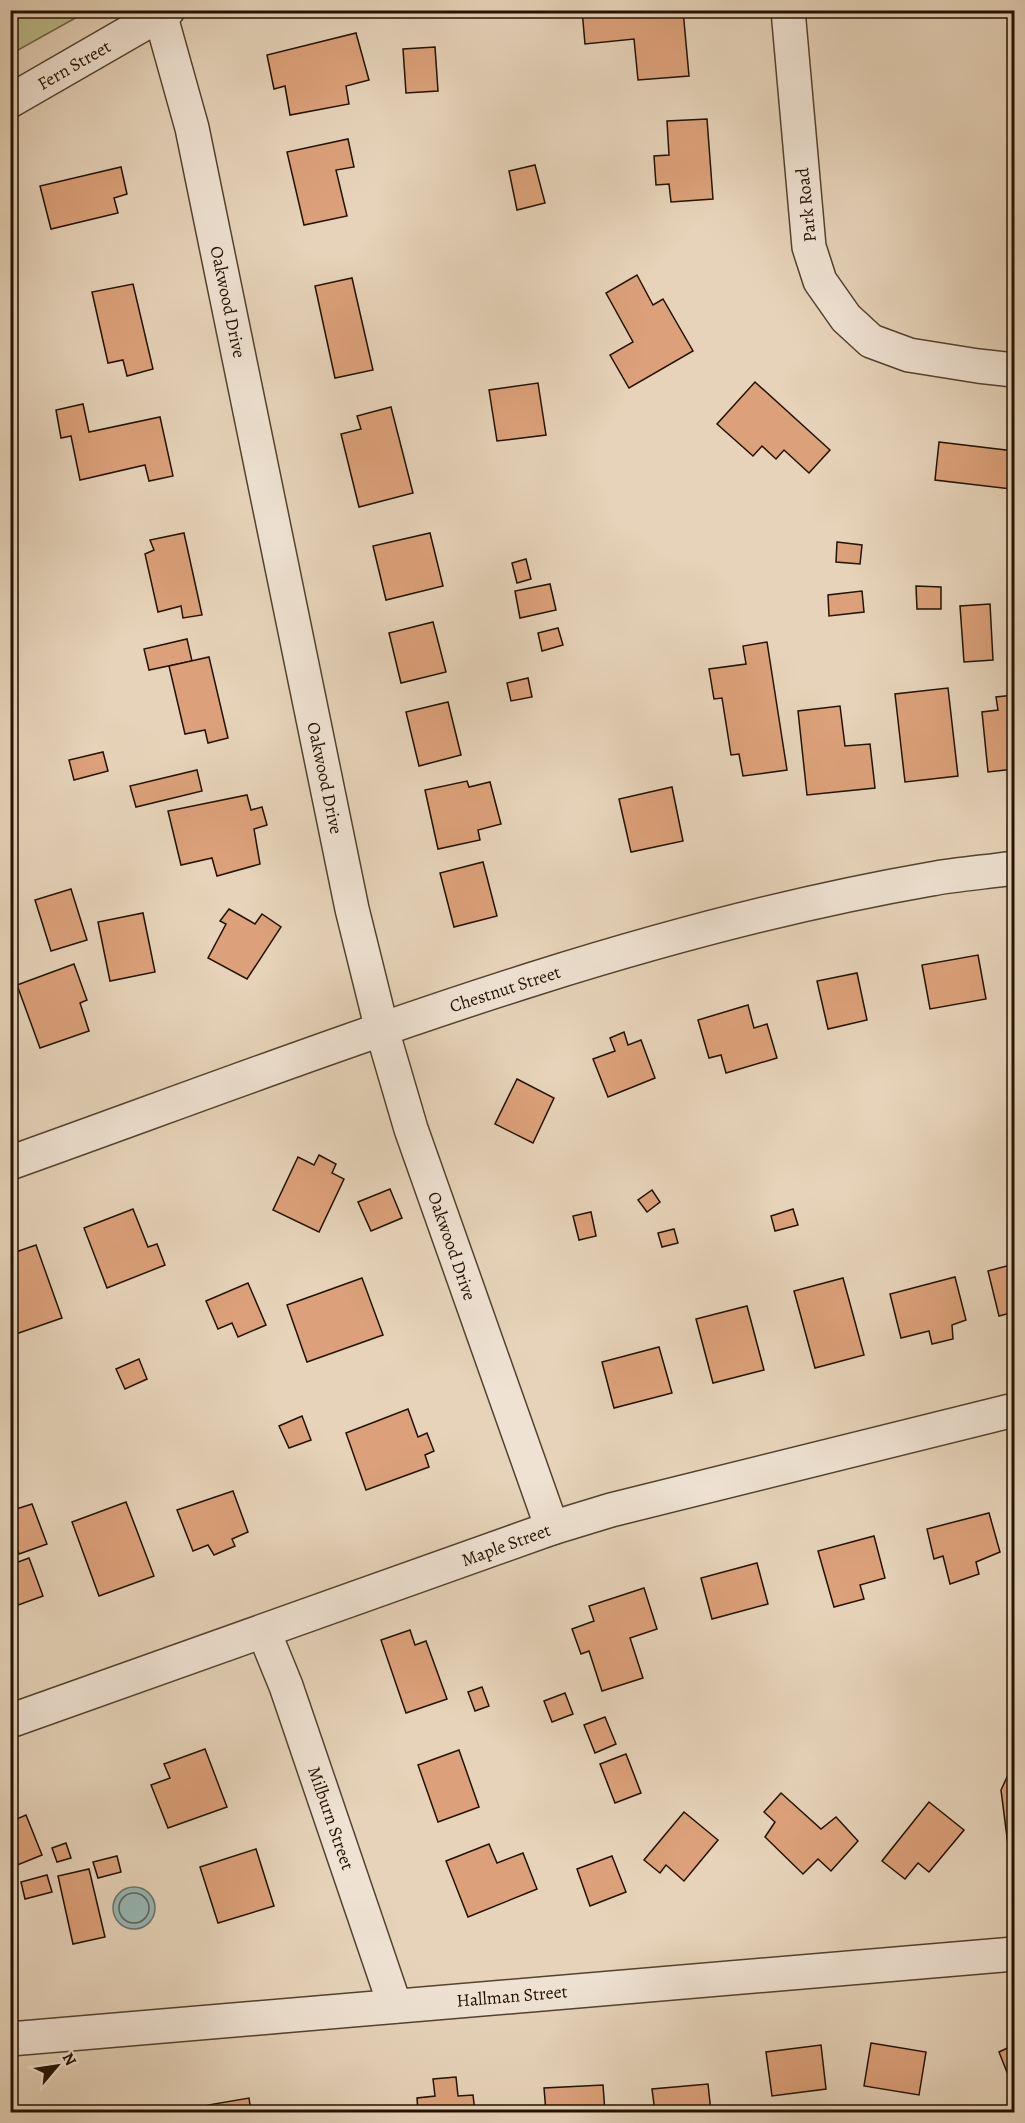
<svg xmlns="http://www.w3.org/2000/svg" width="1025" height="2123" viewBox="0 0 1025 2123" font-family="Alegreya,serif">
<rect width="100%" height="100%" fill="#e6d3b9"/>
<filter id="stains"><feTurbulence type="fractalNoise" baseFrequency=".00333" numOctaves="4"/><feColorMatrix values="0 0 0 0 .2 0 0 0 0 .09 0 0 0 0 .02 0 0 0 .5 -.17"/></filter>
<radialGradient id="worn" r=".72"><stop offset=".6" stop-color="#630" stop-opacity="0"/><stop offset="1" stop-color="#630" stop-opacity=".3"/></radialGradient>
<path fill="#bbbb8b" stroke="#6f6646" stroke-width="1.5" d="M11 10H88V11L11 54Z"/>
<circle fill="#97b7b5" stroke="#69756d" stroke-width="1.5" cx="134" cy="1908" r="21"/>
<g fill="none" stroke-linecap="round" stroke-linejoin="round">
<circle stroke="#5d645a" stroke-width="1.5" cx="134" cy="1908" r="15"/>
</g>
<g fill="#dca17a" stroke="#231200" stroke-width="1.5">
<path d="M582 10H683L689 76 638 80 634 39 585 44Z"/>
<path d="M356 33 369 80 346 86 349 104 290 115 285 86 274 89 267 55Z"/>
<path d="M435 47 438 91 406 93 403 49Z"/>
<path d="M707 119 713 199 671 202 669 184 656 185 654 156 669 155 667 121Z"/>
<path d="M348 139 354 167 336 170 347 216 304 225 287 152Z"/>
<path d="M535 165 545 203 517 210 509 171Z"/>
<path d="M121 167 127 194 114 198 118 213 51 229 40 186Z"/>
<path d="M637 275 653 305 663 299 693 351 629 388 610 355 633 342 606 293Z"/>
<path d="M352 278 373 370 335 378 315 286Z"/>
<path d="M133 284 153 369 127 376 123 360 108 363 92 292Z"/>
<path d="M755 382 830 450 809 473 784 450 776 459 762 446 753 456 717 424Z"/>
<path d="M538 383 546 435 497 441 489 390Z"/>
<path d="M83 404 89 432 160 417 173 476 149 481 145 465 80 480 71 436 61 438 56 410Z"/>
<path d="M391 407 413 493 359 507 341 434 361 429 357 416Z"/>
<path d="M939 442 1014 451 1011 489 935 480Z"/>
<path d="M184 533 202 615 183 618 181 606 158 612 145 554 154 550 150 540Z"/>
<path d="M430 533 443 586 386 600 373 546Z"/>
<path d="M837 542 862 545 860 564 836 562Z"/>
<path d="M526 559 531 579 517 583 512 563Z"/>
<path d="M550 584 556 610 520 618 515 591Z"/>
<path d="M916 586 941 587V609H917Z"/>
<path d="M862 591 864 612 829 616 828 595Z"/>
<path d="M990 604 993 660 964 662 960 606Z"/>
<path d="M433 622 446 672 401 683 389 633Z"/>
<path d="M558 628 563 645 542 651 538 633Z"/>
<path d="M187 639 192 661 149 670 144 649Z"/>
<path d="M767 642 787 770 743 776 739 754 731 755 722 698 714 699 709 669 746 664 743 646Z"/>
<path d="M209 657 228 738 208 743 205 730 185 734 169 666Z"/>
<path d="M528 678 532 697 511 701 507 683Z"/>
<path d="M948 688 958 776 905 782 895 694Z"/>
<path d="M1014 695V769L988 772 982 712 998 710 996 697Z"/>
<path d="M448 702 461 755 419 766 406 712Z"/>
<path d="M840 706 845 746 870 744 875 788 807 795 798 711Z"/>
<path d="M103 752 108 771 74 780 69 760Z"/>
<path d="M197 770 202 791 136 807 130 786Z"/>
<path d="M467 781 469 787 490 782 501 824 478 830 480 840 438 849 425 790Z"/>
<path d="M672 787 683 841 631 852 619 799Z"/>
<path d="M247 795 251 810 262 807 267 825 254 829 260 864 217 876 212 858 181 865 168 811Z"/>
<path d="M483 862 497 916 454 927 440 873Z"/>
<path d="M71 889 87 940 51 951 35 900Z"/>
<path d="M229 909 255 924 262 914 281 927 247 979 208 958 226 924 220 921Z"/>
<path d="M143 913 155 972 110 981 98 922Z"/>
<path d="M978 955 986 999 930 1009 922 965Z"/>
<path d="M74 964 87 1000 80 1003 89 1031 40 1048 17 985Z"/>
<path d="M857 973 867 1020 828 1029 817 981Z"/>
<path d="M748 1005 754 1028 767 1024 777 1058 726 1073 721 1055 709 1058 698 1020Z"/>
<path d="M624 1032 628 1045 641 1040 655 1078 608 1097 593 1059 615 1051 610 1038Z"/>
<path d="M517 1079 554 1098 533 1143 495 1124Z"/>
<path d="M319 1155 336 1164 332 1173 344 1179 319 1232 273 1210 298 1157 314 1165Z"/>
<path d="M390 1189 402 1218 371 1231 358 1202Z"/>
<path d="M652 1190 660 1202 647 1212 638 1200Z"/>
<path d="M133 1209 148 1247 157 1244 165 1265 107 1288 84 1228Z"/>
<path d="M793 1209 798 1225 775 1231 771 1216Z"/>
<path d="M591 1212 596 1236 579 1240 573 1216Z"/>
<path d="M674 1229 678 1243 662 1247 658 1233Z"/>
<path d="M36 1245 62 1318 13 1335 10 1327V1254Z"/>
<path d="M1014 1264V1312L999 1316 988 1271Z"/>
<path d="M955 1277 966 1320 952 1325 953 1339 932 1344 929 1331 901 1338 890 1294Z"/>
<path d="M362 1278 383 1335 307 1362 287 1305Z"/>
<path d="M843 1278 864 1355 815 1368 794 1291Z"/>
<path d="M248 1283 266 1325 238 1337 232 1323 218 1329 206 1301Z"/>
<path d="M747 1306 764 1370 713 1383 696 1319Z"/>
<path d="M659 1347 672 1393 614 1408 602 1362Z"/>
<path d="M139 1359 147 1379 125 1389 116 1369Z"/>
<path d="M408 1409 418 1437 427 1433 434 1451 425 1455 429 1467 366 1490 346 1433Z"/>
<path d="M302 1416 311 1440 289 1448 279 1426Z"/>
<path d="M233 1491 248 1532 232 1539 235 1546 214 1555 208 1545 193 1551 177 1510Z"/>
<path d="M126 1502 154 1576 99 1596 72 1522Z"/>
<path d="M32 1504 47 1544 19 1554 10 1530V1511Z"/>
<path d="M989 1513 1000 1552 976 1562 979 1574 950 1584 943 1556 934 1559 927 1529Z"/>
<path d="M874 1536 885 1578 860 1585 864 1599 834 1607 818 1551Z"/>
<path d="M29 1558 43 1596 10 1608V1565Z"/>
<path d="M757 1563 768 1604 712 1619 701 1578Z"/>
<path d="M644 1588 657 1629 630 1638 643 1678 602 1691 589 1651 581 1654 572 1629 594 1621 589 1606Z"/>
<path d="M410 1630 415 1645 426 1641 447 1699 406 1713 381 1640Z"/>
<path d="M482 1687 489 1706 475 1711 468 1692Z"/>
<path d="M565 1693 573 1714 552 1722 544 1701Z"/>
<path d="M605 1717 616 1744 595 1753 584 1725Z"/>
<path d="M205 1749 227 1807 168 1828 151 1785 170 1778 164 1764Z"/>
<path d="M459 1750 479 1807 438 1822 418 1765Z"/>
<path d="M626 1754 641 1793 615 1803 600 1764Z"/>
<path d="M1013 1764H1014V1861H1010L1001 1790Z"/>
<path d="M781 1793 821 1829 836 1817 858 1841 831 1871 818 1859 803 1874 765 1837 775 1822 764 1812Z"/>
<path d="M929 1802 964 1830 929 1872 918 1863 905 1879 882 1861Z"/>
<path d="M684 1812 718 1840 684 1881 666 1865 660 1873 644 1860Z"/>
<path d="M26 1815 42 1855 10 1868V1822Z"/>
<path d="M66 1843 71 1858 57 1862 52 1848Z"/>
<path d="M489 1844 497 1863 523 1853 537 1889 468 1917 446 1861Z"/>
<path d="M256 1849 274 1906 218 1923 200 1867Z"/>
<path d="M117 1856 121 1872 98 1878 93 1862Z"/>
<path d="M612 1856 626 1892 590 1906 577 1869Z"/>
<path d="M89 1869 105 1937 73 1944 58 1876Z"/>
<path d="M47 1875 52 1892 25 1899 21 1882Z"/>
<path d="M871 2043 926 2052 919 2095 864 2086Z"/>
<path d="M821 2045 826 2089 772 2096 766 2052Z"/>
<path d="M1014 2045V2090L999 2052Z"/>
<path d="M456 2077 458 2096 473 2095 475 2112H418L417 2098 435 2096 433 2079Z"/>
<path d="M708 2084 711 2112H655L652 2089Z"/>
<path d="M603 2085 605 2112H546L544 2088Z"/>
<path d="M249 2098 251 2112H209L208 2105Z"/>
<path d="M137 2107 138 2112H81V2110Z"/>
<path d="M302 2111 348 2112H302Z"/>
</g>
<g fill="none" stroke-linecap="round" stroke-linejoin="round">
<g stroke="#54422e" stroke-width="36">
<g id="minor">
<path d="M159 10 192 128 352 909 382 1030 411 1129 552 1528"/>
<path d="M788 10 809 247 820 281 846 318 871 341 909 355 978 366 1014 370"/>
<path d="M10 101 168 10"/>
<path d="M10 1163C312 1055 614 934 931 879 958 874 987 872 1014 868"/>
<path d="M264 1632 286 1686 395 2006"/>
<path d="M10 1721 552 1528 611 1510 1014 1410"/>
<path d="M10 2039 1014 1954"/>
</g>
</g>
<use href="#minor" stroke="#efe2d2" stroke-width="33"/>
</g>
<g text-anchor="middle" stroke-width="4.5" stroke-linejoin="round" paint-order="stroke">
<g font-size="18" fill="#231200" stroke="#efe2d2">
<text transform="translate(74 65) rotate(-30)" y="6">Fern Street</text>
<text transform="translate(806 205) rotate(-96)" y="6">Park Road</text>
<text transform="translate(228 302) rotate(78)" y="6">Oakwood Drive</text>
<text transform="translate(325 778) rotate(78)" y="6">Oakwood Drive</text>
<text transform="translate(505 989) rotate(-18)" y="6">Chestnut Street</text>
<text transform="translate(452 1246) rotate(71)" y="6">Oakwood Drive</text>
<text transform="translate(506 1545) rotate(-20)" y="6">Maple Street</text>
<text transform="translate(331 1818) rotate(71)" y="6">Milburn Street</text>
<text transform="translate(512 1996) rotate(-5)" y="6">Hallman Street</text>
</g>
</g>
<rect width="1025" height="2123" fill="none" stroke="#e6d3b9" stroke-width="36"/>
<rect x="12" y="12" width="1001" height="2099" fill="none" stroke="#231200" stroke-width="3"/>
<rect x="18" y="18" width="989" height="2087" fill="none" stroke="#231200" stroke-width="1.5"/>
<g transform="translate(57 2066) rotate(61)" stroke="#efe2d2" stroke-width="4.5" paint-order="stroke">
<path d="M0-4.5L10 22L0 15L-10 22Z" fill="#231200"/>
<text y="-9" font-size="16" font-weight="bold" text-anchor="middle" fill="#231200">N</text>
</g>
<rect width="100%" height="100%" filter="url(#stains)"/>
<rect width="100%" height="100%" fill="url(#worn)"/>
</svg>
